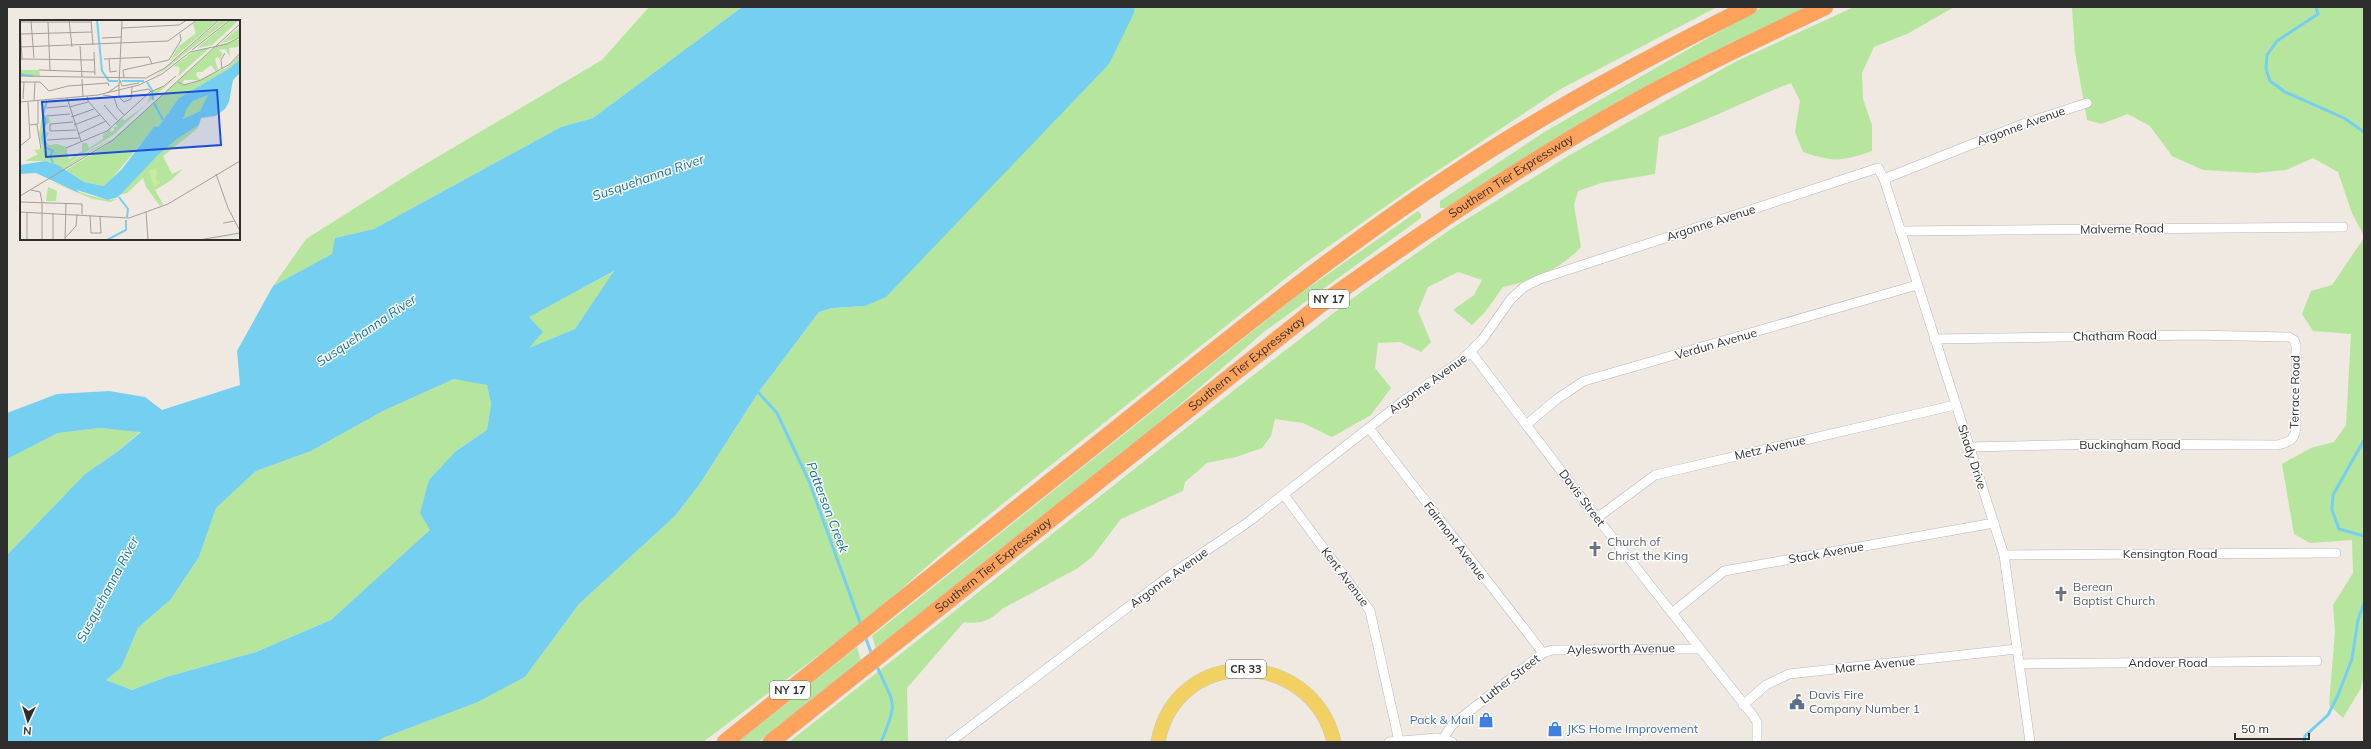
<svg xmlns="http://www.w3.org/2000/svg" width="2371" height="749" viewBox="0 0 2371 749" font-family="Mulish,sans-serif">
<rect width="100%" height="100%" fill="#efe9e1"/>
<g fill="#b6e59e">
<path d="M649 7H742L593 118 561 127 374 229 335 238 333 254 273 286 306 239 417 169 602 60Z"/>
<path d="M1135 7H1717L1559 90 1413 187 1305 263 1041 473 948 548 867 619 703 742H377L383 738 478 702 525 677 579 604 675 516 699 485 758 393 819 312 832 308 865 306 1134 13Z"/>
<path d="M1762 7H1812L1446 208H1440V201L1546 131Z"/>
<path d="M1854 7H1954L1909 33 1874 47 1862 73 1863 99 1872 125V151C1841 162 1833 162 1803 152L1795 132 1800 101 1791 83C1746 100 1704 123 1659 137L1655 174 1601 183 1578 191 1574 205 1581 247C1561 269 1531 281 1503 287L1485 312 1472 325 1453 310 1474 295 1482 280 1458 272 1428 287 1418 311 1431 342 1421 352 1400 342 1378 343 1375 368 1391 388 1371 415 1332 437 1303 423 1275 419 1271 436 1262 448 1236 457 1207 463 1185 482 1183 491 1121 519 1092 557 1078 568 1002 609C991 620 980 625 964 622L907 688 908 742H789L1247 380 1361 292 1451 229 1568 156 1737 61Z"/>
<path d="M2072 7H2364V236L2352 213 2338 172 2313 158 2286 170 2256 173 2203 170 2172 156 2150 126 2128 114 2101 124 2087 120 2075 52Z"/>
<path d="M1418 211 1421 214V218L1265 331 1162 420 876 649 872 636 1298 295Z"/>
<path d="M2364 238V674L2361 688 2343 718 2329 705 2335 631 2333 605 2353 573 2352 540 2310 543 2294 534 2282 464 2311 448 2334 442 2346 425 2351 334 2313 331 2302 314 2311 291 2332 285Z"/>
<path d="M615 271 575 329 528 349V317Z"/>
<path d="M454 379 487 384 491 404 487 430 456 451 431 530 331 620 256 652 166 677 132 690 106 680 121 668 138 628 171 599 199 557 216 508 256 471 311 451 383 411Z"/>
<path d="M100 428 141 431 117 452 85 474 7 555V459L58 433Z"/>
<path d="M857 647 861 661 758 742H738Z"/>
</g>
<path fill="#75cff0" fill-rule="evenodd" d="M742 7H1135L1134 13 1109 64 886 297 865 306 832 308 819 312 758 393 699 485 675 516 579 604 525 677 478 702 383 738 377 742H7V555L85 474 117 452 141 432 100 428 58 433 7 459V413L57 394 109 391 145 397 162 410 240 385 237 351 273 286 332 254 335 238 374 229 561 127 593 118ZM614 271 575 329 529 348 543 332 529 317ZM454 379 487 385 491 404 487 430 456 451 429 480 420 513 430 530 331 620 256 652 166 677 132 690 106 680 121 668 138 628 171 599 199 557 216 508 256 471 311 451 383 411Z"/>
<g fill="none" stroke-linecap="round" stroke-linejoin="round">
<g stroke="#75cff0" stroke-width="3">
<path d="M2316 7 2318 14 2277 41 2267 55 2266 69 2270 81 2285 92 2344 118 2364 132"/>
<path d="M757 391 777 413 809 481 861 625"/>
<path d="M2364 440 2333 495 2332 510 2339 529 2364 536"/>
<path d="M865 636 872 655"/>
<path d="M876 664C893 705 900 698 881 742"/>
<path d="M2304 742 2305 736 2328 715 2338 695 2352 659 2358 620 2364 603"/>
</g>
<g stroke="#b4b7c1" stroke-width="10">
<g id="street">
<path d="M1884 179 2023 124 2087 103"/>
<path d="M1900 231 2343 227"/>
<path d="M1934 339 2195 335 2289 337 2294 340 2296 345V428C2294 441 2289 442 2277 445L2099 444 1969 447"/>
<path d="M1471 352 1590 509 1754 717 1757 722V742"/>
<path d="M1526 425 1557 399 1584 381 1917 285"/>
<path d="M1369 428 1543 653"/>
<path d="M1284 495 1370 611 1399 741"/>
<path d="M1597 518 1655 475 1955 405"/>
<path d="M2004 555 2336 553"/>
<path d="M1672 613 1724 571 1994 523"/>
<path d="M2019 664 2317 661"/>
<path d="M1743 705 1766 685 1789 674 2017 649"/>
<path d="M1443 739 1452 725 1543 653 1552 650 1699 649"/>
<path d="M950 742 1173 573 1247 523 1402 402 1461 361 1482 340 1511 299 1524 287 1540 279 1878 168 1884 179 2004 555 2030 742"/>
<path d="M1389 742 1437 738 1452 742"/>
</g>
</g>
<g stroke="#c9c9c9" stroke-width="15">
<path id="primary" d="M1158 742C1176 645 1312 648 1334 742"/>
</g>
<g stroke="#c9c9c9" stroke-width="17">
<g id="highway">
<path d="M725 742C847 643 969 546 1092 448 1211 353 1329 255 1456 172 1550 110 1648 57 1749 7"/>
<path id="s1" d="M771 742 1320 305C1424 231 1530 159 1643 97 1702 65 1764 36 1825 7"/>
</g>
</g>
<use href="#street" stroke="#fff" stroke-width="9"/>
<use href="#primary" stroke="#f2d163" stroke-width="14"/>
<use href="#highway" stroke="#ffa35c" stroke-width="16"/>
</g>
<defs>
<g id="church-bare" transform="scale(1.2)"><path d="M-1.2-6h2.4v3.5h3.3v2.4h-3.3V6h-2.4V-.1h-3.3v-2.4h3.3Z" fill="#6b7280" stroke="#fff" stroke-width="2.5" paint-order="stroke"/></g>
<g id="civic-bare" transform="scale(1.2)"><path d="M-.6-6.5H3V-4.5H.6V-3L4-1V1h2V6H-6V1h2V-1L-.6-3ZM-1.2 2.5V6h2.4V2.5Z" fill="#5c6f8a" stroke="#fff" stroke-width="2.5" paint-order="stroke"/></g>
<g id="shop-bare" transform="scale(1.2)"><path d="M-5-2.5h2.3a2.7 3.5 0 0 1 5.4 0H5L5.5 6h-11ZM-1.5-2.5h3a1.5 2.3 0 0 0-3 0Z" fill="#3f7fe0" stroke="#fff" stroke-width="2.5" paint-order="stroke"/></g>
</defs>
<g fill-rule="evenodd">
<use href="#church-bare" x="1595" y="549"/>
<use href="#church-bare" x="2061" y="594"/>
<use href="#civic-bare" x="1797" y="702"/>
<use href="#shop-bare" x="1486" y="720"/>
<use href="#shop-bare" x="1555" y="729"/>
</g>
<g text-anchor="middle" stroke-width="3" stroke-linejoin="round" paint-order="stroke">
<g fill="#fff" stroke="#6d6d6d" stroke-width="1">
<rect x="1309" y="290" width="40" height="18" rx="3"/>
<rect x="1226" y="660" width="40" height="18" rx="3"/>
<rect x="770" y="681" width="40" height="18" rx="3"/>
</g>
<g font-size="11" font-weight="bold" fill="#2e2e2e">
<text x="1329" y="303">NY 17</text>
<text x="1246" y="673">CR 33</text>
<text x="790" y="694">NY 17</text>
</g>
<g font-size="12" fill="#2e2e2e" stroke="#fff">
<text transform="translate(2021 126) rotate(-20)" y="4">Argonne Avenue</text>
<text dy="4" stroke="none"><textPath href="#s1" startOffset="932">Southern Tier Expressway</textPath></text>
<text transform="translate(1711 223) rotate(-18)" y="4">Argonne Avenue</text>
<text transform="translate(2122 229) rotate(-1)" y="4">Malverne Road</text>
<text transform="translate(2115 336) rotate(-1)" y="4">Chatham Road</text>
<text transform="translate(1716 344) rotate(-16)" y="4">Verdun Avenue</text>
<text dy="4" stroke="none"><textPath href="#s1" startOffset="608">Southern Tier Expressway</textPath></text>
<text transform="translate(1428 384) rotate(-36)" y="4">Argonne Avenue</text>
<text transform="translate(2295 392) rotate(-89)" y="4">Terrace Road</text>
<text x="2130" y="449">Buckingham Road</text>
<text transform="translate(1770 448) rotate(-13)" y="4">Metz Avenue</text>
<text transform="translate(1972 457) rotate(72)" y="4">Shady Drive</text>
<text transform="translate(1582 498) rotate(53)" y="4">Davis Street</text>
<text transform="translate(1455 541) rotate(53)" y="4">Fairmont Avenue</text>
<text transform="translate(1826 553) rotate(-10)" y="4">Stack Avenue</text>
<text x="2170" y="558">Kensington Road</text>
<text dy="4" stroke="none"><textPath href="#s1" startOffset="284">Southern Tier Expressway</textPath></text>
<text transform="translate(1345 577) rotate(53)" y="4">Kent Avenue</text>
<text transform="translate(1169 578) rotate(-36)" y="4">Argonne Avenue</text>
<text transform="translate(1621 649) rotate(-1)" y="4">Aylesworth Avenue</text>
<text x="2168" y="667">Andover Road</text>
<text transform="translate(1875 665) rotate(-6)" y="4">Marne Avenue</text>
<text transform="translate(1510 679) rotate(-38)" y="4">Luther Street</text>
</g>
<g font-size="12" fill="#5b616d" stroke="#fff" text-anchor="start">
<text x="1607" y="546">Church of<tspan x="1607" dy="14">Christ the King</tspan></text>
<text x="2073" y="591">Berean<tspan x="2073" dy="14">Baptist Church</tspan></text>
</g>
<g font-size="12" fill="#4e5e75" stroke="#fff" text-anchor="start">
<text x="1809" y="699">Davis Fire<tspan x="1809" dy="14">Company Number 1</tspan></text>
</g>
<g font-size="12" fill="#366cbe" stroke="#fff" text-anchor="end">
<text x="1474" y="724">Pack &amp; Mail</text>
<text x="1567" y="733" text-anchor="start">JKS Home Improvement</text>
</g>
<g font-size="13" font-style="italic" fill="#0d6fa3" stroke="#fff">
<text transform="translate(648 177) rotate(-19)" y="5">Susquehanna River</text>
<text transform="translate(366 330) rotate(-34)" y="5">Susquehanna River</text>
<text transform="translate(828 507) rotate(69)" y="5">Patterson Creek</text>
<text transform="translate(107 589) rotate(-62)" y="5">Susquehanna River</text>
</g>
</g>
<g transform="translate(20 20)">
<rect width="220" height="220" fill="#efe9e1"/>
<path d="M178 0H198L150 41 159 26 176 13 173 4ZM201 0H208L138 55 136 56ZM211 0H219L192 25 177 28ZM220 8V17L200 24 215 11ZM220 19 218 27 209 28 210 37 205 29 199 30 203 34 200 39 197 37 195 39 198 50 195 51 191 45 182 52H177L176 55 180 60H164L162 64 158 61 197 26ZM191 27 168 47 158 57 160 49 158 46 154 47 155 45 171 33ZM220 34V39L210 48 159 78 139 106 135 107 88 163 84 166 64 162 46 150 85 126 158 61 162 65 173 63 208 47ZM0 50H19L20 56H0ZM156 57 93 115 42 147 94 117 44 149 25 141H5L18 134 14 130 22 129 19 114 24 84V97H29L30 102 25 106 26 112 29 113 25 120 29 125 37 124 46 127 49 139 62 131V123H67L69 128 83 119V115L91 108 90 112 94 111V107H97L96 103 100 99 105 100 127 84 131 72 145 66ZM188 75H190L180 91 163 99 166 88 173 81ZM179 105 177 109 143 136 152 154 163 149 150 161 135 170 143 184 140 186 126 167 123 158 107 173 99 175 137 136 157 119ZM27 160 68 175 88 180 98 179 90 182 73 179ZM28 167 37 171 36 181H26Z" fill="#b6e59e"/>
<path d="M136 148 138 153 135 158 140 163 134 167 129 151Z" fill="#c9ec9a"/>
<path d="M220 39V53L213 60 209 82 205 89 195 96 181 98 179 105 157 119 137 136 98 177 88 180 57 170 59 173 16 153 0 154V145L25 141 38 145 64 162 84 166 102 149 134 107 139 106 159 78 210 48ZM188 75 180 91 163 99 167 88 173 81Z" fill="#75cff0" fill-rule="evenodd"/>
<path fill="none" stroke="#75cff0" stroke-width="2" d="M77 0 82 51 89 61H98M0 54 13 56M102 61H124M127 62 132 70 133 80M27 81 23 94 26 100 22 118 25 127 33 131 30 136 33 143M134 83 143 100M99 177 108 189 107 197M87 220 106 210V200"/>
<path fill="none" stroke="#a29e99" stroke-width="1" d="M49 0 52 27M71 0 73 25M11 1 14 38M0 2H71M0 2 2 39M28 2 30 50M102 8 159 5 167 0M0 14 72 12M82 18 102 17M60 26 62 57M0 27 148 21 177 0M172 30 210 0M74 32 75 55M0 39 74 40M84 39 129 37 132 44M89 39 90 52 97 51M202 49 201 40 205 33M19 50 75 52M0 56 126 58 145 48 199 0M104 58 103 50 149 40 161 20 160 14M62 59 63 77M100 60 102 66 119 63M0 62H20L29 71 48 66 88 63 89 66M158 62 164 65 181 60 210 44 220 33M99 65 102 0M99 65V77L104 82 111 79 112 67M112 72 129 69 131 72M87 73 99 65M83 75 97 77M67 76 68 81 90 106M94 77 97 87 104 95M47 78 61 121M3 79 4 62M14 80 15 62M0 82 78 75 119 65 142 54 170 32 207 24 220 17M84 85 97 100M49 87 68 82M26 88 48 86M26 96 50 94M51 97 74 89M53 102 30 104V111L56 110M10 105 18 104V80M17 105 21 129M54 105 80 95M58 114 86 101M27 120 59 118M0 126 10 118 8 82M46 128 87 111 130 72 144 66 156 56M196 154 208 188 220 211M11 170 20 172 22 182M0 176 93 120 220 4M0 182 62 184V194M0 192 109 198 148 184 220 141M126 192 128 220M70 195 71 213H81L80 196M203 203 215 201M45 218 56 206 57 194M7 220V192M22 220V183M33 220V193M45 220 46 183M179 220 220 213"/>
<path fill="#1d4ed8" fill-opacity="0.15" stroke="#1d4ed8" stroke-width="2" d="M197 70 201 125 26 137 22 82Z"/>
<rect width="220" height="220" fill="none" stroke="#2e2e2e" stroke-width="2"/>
</g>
<rect width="2371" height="749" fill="none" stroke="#2e2e2e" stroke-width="16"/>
<g transform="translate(28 721) rotate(184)" stroke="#ffffff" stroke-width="3" paint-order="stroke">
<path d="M0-3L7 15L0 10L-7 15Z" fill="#2e2e2e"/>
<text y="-6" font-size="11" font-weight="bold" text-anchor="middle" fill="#2e2e2e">N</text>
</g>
<path d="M2235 733v6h74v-6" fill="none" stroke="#2e2e2e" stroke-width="2"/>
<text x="2241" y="733" font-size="12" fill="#2e2e2e" stroke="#ffffff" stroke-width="3" paint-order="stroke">50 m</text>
</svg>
